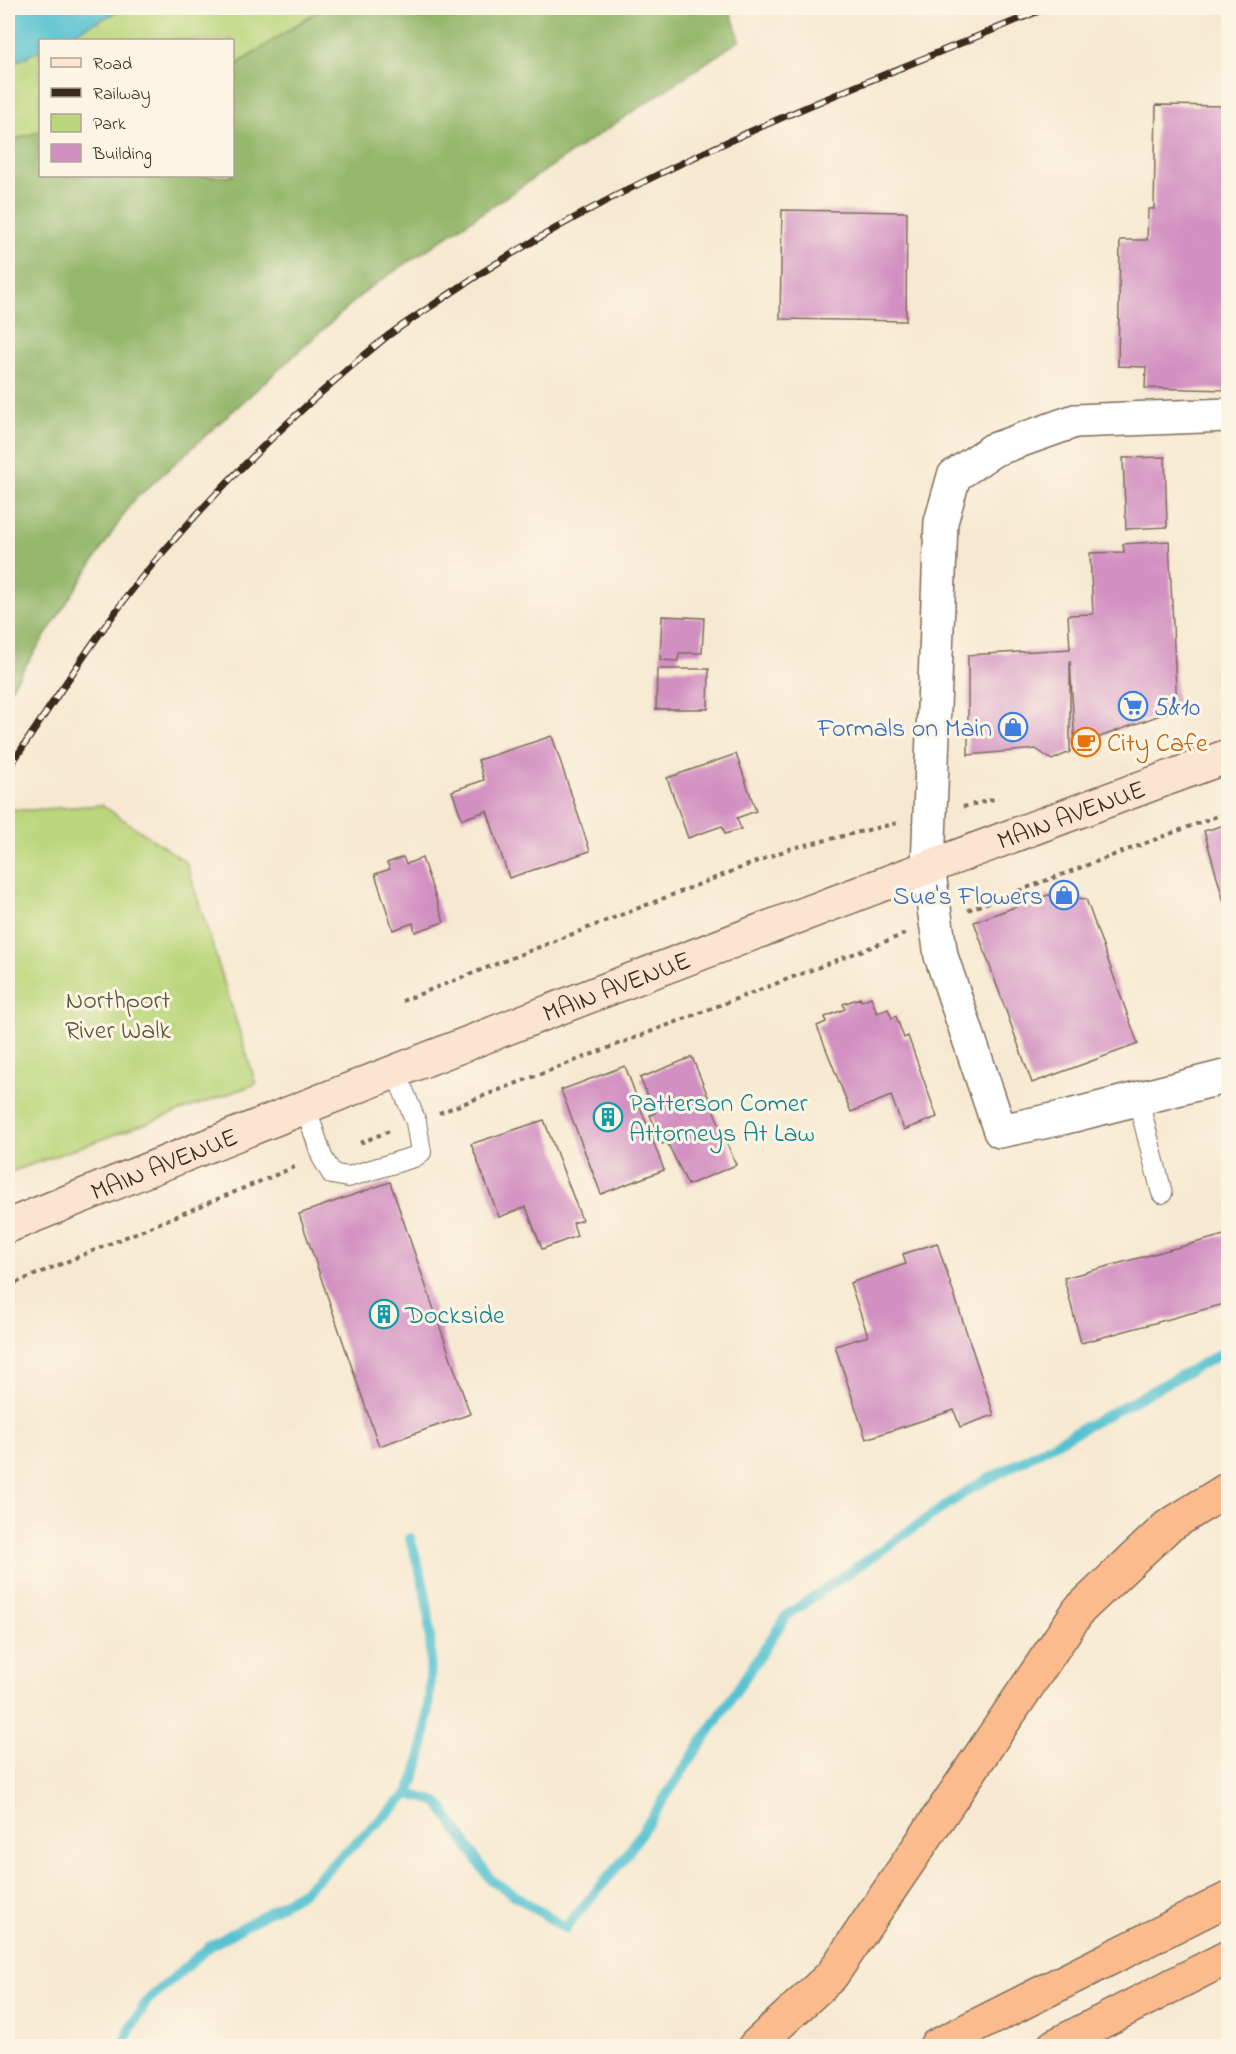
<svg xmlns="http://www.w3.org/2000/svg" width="1236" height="2054" viewBox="0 0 1236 2054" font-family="'Indie Flower',sans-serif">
<rect width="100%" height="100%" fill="#fcf5e5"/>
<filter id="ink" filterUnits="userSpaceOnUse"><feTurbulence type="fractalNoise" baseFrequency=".0167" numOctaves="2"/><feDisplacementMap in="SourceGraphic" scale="12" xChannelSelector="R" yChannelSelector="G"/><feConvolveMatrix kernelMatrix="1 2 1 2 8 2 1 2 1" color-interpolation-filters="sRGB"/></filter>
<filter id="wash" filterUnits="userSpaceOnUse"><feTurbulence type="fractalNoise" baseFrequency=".008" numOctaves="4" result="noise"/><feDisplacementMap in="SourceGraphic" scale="24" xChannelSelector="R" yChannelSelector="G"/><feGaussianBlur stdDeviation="1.35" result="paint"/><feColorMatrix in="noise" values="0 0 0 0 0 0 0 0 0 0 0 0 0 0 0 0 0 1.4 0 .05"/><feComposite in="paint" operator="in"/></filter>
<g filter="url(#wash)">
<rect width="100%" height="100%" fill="#f7e9d1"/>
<g fill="#bbd67c" stroke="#7b804d" stroke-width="1.5">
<path d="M8 8H322L233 67 232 40H40V131L8 142Z"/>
<path d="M102 805 186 862 256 1084 8 1173V809L29 810Z"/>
</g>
<path fill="#94b76c" stroke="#687045" stroke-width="1.5" d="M322 8H729L740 40 368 289 132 502 8 693V142L40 131V176H232L233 67Z"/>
<path fill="#57c2d1" stroke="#497678" stroke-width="1.5" d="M8 8H125L59 40H40V50L8 66Z"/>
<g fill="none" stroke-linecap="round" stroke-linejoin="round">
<g stroke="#57c2d1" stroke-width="10">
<path d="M408 1794C432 1746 435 1644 425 1591 421 1573 415 1555 410 1538"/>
<path d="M124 2046 130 2029 147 2001 209 1947 304 1891 408 1794 438 1802 490 1879 565 1928 623 1860 787 1615 970 1489 1228 1350"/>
</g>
</g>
<g id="blocks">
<g fill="#d28fc1">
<path d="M1156 105 1228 106V390L1145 388 1146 367 1118 366 1120 240H1147L1148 209H1154Z"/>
<path d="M782 210 907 212 906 321 780 319Z"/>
<path d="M1165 457 1167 527 1126 529 1123 458Z"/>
<path d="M1169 541 1177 709 1075 746 1070 661V752L1052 760 1036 749 968 755V655L1070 649 1068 615 1093 614 1090 553 1124 552 1123 544Z"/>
<path d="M662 616 704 618 702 653H679L678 661 660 660Z"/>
<path d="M657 669H709L708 709H656Z"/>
<path d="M552 736 590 851 509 878 487 811 462 819 452 791 484 780 478 760Z"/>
<path d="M736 754 756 811 737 818 741 829 725 834 722 826 688 838 667 778Z"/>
<path d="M1228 824V916L1204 831Z"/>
<path d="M403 857 406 864 422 858 444 922 415 932 413 923 393 930 375 874 390 869 387 863Z"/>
<path d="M1048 895 1086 899 1138 1044 1032 1083 974 922Z"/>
<path d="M871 997 877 1013 888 1009 892 1018 896 1016 904 1038 908 1036 937 1117 904 1130 891 1096 851 1112 817 1026 826 1022 825 1017 845 1009 843 1004 860 998 861 1001Z"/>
<path d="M692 1057 736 1165 688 1185 667 1142 662 1144 650 1115 655 1113 640 1078Z"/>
<path d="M625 1066 664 1170 601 1194 561 1090Z"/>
<path d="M544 1120 582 1220 573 1223 577 1236 542 1249 526 1207 499 1217 471 1144Z"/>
<path d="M390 1182 470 1414 379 1446 299 1214Z"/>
<path d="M1228 1234V1303L1081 1343 1064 1278Z"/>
<path d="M937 1243 994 1415 960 1427 954 1410 866 1439 835 1346 868 1336 850 1283 906 1264 903 1254Z"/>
</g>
</g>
</g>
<g filter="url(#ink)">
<use href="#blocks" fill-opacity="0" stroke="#7d6d5d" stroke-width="1.5"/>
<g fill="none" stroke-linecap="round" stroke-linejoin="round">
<g stroke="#7d6d5d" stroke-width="22">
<g id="lane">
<path d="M1138 1099 1162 1193"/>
<path d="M305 1105 322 1157 332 1174 348 1177 414 1157 421 1152 416 1122 395 1070"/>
</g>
</g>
<g stroke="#7d6d5d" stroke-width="36">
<path id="street" d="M1228 415 1075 421 993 450 954 476 941 522 928 867 941 956 1000 1131 1062 1118 1228 1076"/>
</g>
<g stroke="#7d6d5d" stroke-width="36">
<g id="secondary">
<path id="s1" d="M8 1226C412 1062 819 906 1228 756"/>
</g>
</g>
<g stroke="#7d6d5d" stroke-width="36">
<g id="highway">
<path d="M755 2046 832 1975 1079 1610 1167 1527 1228 1489"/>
<path d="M936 2046 1228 1899"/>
<path d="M1054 2046 1228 1957"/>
</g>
</g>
<g stroke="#7d6d5d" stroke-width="4" stroke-dasharray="4.5 4.5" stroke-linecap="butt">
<path d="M963 807 998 798"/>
<path d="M968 910 1228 812"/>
<path d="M402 1001 789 849 897 823"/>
<path d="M439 1113 905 934"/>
<path d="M360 1143 392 1130"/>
<path d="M8 1286 297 1166"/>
</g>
<use href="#lane" stroke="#fff" stroke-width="20"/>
<use href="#street" stroke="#fff" stroke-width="33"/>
<use href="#secondary" stroke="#fde4d1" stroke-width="33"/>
<use href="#highway" stroke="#fbbb8d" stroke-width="33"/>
<g stroke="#3b2a1e" stroke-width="7">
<path id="rail" d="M8 769C56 699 102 624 157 559 225 480 304 404 385 338 406 322 429 308 451 293 633 169 843 93 1046 8"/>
</g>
<use href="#rail" stroke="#fcf5e5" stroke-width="4.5" stroke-dasharray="14" stroke-linecap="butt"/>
</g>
</g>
<defs>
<g id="supermarket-ring" transform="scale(1.5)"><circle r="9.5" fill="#fcf5e5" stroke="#3f7fe0" stroke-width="1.5"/><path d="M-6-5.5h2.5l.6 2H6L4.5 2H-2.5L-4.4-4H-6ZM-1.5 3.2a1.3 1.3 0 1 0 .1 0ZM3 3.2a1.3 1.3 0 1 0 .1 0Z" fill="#3f7fe0"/></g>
<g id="shop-ring" transform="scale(1.5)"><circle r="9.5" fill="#fcf5e5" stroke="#3f7fe0" stroke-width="1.5"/><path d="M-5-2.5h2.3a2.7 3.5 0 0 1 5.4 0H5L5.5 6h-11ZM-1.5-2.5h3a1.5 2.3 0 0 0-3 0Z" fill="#3f7fe0"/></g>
<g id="cafe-ring" transform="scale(1.5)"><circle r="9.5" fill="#fcf5e5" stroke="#e8710a" stroke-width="1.5"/><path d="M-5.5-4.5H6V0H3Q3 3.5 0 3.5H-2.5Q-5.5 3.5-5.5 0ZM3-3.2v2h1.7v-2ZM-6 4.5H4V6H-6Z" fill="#e8710a"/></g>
<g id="building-ring" transform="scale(1.5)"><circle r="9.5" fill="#fcf5e5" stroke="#0f9aa8" stroke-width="1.5"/><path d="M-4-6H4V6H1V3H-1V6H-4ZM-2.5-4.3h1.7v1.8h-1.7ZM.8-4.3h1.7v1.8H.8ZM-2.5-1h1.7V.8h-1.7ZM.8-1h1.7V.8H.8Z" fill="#0f9aa8"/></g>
</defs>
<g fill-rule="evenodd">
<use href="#supermarket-ring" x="1133" y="706"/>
<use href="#shop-ring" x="1013" y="727"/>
<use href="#cafe-ring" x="1086" y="742"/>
<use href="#shop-ring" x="1064" y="895"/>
<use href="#building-ring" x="608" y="1117"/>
<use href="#building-ring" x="384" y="1314"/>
</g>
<g text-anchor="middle" stroke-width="6" stroke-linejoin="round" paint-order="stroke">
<g font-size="26" fill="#366cbe" stroke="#fcf5e5" text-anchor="end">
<text x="1154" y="715" text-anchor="start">5&amp;10</text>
<text x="992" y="736">Formals on Main</text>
<text x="1043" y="904">Sue's Flowers</text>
</g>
<g font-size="26" fill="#c56008" stroke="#fcf5e5" text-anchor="start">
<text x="1107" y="751">City Cafe</text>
</g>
<g font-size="26" fill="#3b2a1e" stroke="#fcf5e5">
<text dy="9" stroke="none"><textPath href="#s1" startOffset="1140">MAIN AVENUE</textPath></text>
<text dy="9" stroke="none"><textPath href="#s1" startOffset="654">MAIN AVENUE</textPath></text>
<text dy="9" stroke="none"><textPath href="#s1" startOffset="168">MAIN AVENUE</textPath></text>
</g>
<g font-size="26" fill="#5b5536" stroke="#fcf5e5">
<text x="118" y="1008">Northport<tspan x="118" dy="30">River Walk</tspan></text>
</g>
<g font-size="26" fill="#0d838f" stroke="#fcf5e5" text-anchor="start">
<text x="629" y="1111">Patterson Comer<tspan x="629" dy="30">Attorneys At Law</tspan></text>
<text x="405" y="1323">Dockside</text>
</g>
</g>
<rect width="1236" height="2054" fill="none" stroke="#fcf5e5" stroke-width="30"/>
<rect x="39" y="39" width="195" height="138" fill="#fcf5e5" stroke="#afa495" stroke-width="1.5"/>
<rect x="51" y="58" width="30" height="9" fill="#fde4d1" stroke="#afa495" stroke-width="1.5"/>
<text x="93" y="69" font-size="18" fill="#3b2a1e">Road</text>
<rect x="51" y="88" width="30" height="9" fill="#3b2a1e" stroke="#afa495" stroke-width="1.5"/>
<text x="93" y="99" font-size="18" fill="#3b2a1e">Railway</text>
<rect x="51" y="114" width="30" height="18" fill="#bbd67c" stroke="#afa495" stroke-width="1.5"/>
<text x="93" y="129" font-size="18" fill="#3b2a1e">Park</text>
<rect x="51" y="144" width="30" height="18" fill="#d28fc1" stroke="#afa495" stroke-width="1.5"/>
<text x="93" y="159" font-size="18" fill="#3b2a1e">Building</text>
</svg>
